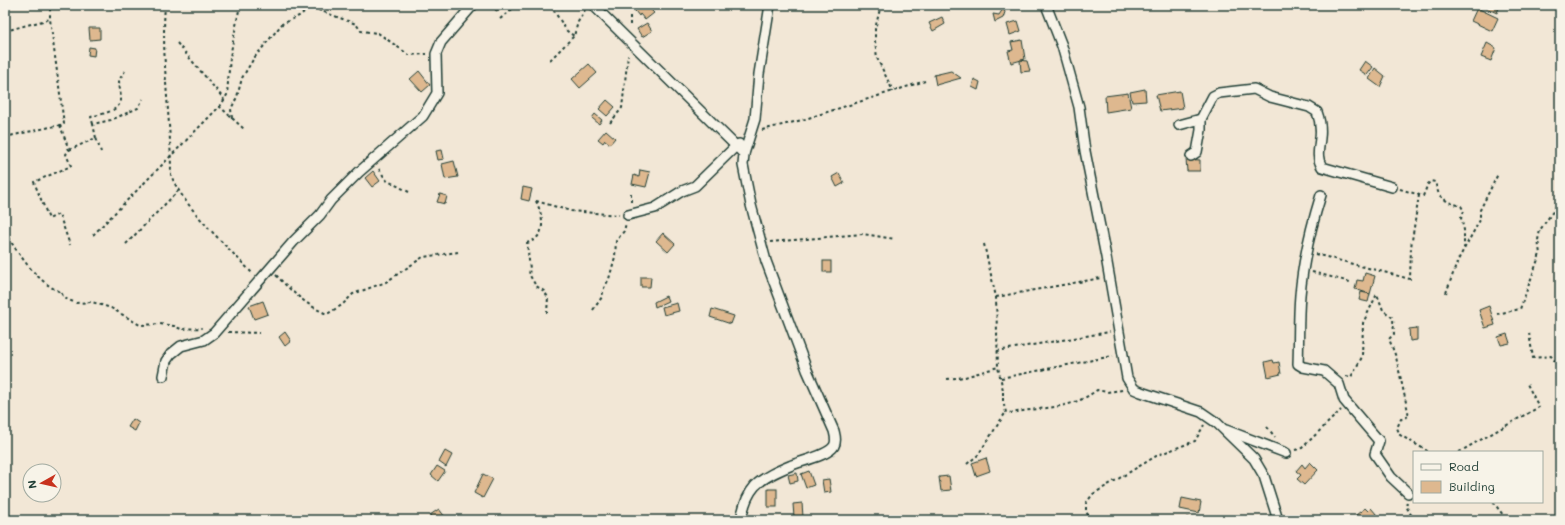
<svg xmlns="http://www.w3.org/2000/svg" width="1565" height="525" viewBox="0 0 1565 525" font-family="Mali,sans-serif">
<rect width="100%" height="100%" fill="#f2e7d6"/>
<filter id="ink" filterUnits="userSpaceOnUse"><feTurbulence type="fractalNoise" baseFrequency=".025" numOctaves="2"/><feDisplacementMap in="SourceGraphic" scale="8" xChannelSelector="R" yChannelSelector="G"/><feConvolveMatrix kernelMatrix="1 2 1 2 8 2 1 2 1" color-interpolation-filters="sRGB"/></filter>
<g filter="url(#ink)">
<g fill="#deb88f" stroke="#1f3d34">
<path d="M493 5H503L504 7 496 11Z"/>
<path d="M634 5H651L653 8 651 10 654 13 645 20 640 14 639 16 632 7Z"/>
<path d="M1487 5H1500L1497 13 1486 8Z"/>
<path d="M1477 8 1498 18 1492 31 1471 21Z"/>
<path d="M1003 9 1005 12 1003 18 995 22 993 14 999 15Z"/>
<path d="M942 17 945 24 933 31 929 23Z"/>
<path d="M1018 21 1021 31 1010 35 1007 24Z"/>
<path d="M647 23 652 31 642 37 637 29Z"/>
<path d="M89 28H100V39L90 40Z"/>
<path d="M1022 40 1025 59 1011 63 1008 51 1013 50 1011 42Z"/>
<path d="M1487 43 1496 48 1491 61 1481 57Z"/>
<path d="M89 47 95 48 94 56 88 55Z"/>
<path d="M1020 60 1027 61 1030 71 1021 72Z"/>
<path d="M1365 61 1373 67 1367 75 1359 70Z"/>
<path d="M589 64 597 73 580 88 572 79Z"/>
<path d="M1375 68 1385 76 1380 87 1369 79Z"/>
<path d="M419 71 430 85 422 92 410 79Z"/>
<path d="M951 71 961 78 936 85 934 75Z"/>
<path d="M974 79 980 82 978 90 972 87Z"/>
<path d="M1145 89 1146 101 1132 102 1130 92Z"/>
<path d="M1180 91 1183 108 1160 111 1156 95Z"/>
<path d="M1128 93 1131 108 1106 112 1105 96Z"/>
<path d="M607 100 615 107 607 116 599 109Z"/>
<path d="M595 114 602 120 599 124 592 118Z"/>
<path d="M606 130 615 138 610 144 605 140 603 143 598 139Z"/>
<path d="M442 150 444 159 438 160 436 151Z"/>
<path d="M1186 159 1200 160V171H1187Z"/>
<path d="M454 161 458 177 445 179 442 164Z"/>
<path d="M640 170 650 172 646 187 632 184 634 175 639 177Z"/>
<path d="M373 171 380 181 372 187 365 178Z"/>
<path d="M839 173 844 183 837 187 832 177Z"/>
<path d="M523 187 532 189 529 201 521 199Z"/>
<path d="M440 194 447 196 445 204 437 202Z"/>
<path d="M663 233 675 244 668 252 656 241Z"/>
<rect x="823" y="261" width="8" height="11"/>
<path d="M1365 273 1375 276 1370 294 1355 289 1357 280 1363 281Z"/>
<path d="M641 277H651L650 287H641Z"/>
<path d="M1361 292 1370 294 1368 302 1359 300Z"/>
<path d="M666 296 668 301 655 307 654 302Z"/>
<path d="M263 301 268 314 254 319 249 306Z"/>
<path d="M677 303 679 311 664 315 662 307Z"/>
<path d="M1489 306 1495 325 1485 328 1479 310Z"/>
<path d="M712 309 734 316 731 324 710 317Z"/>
<path d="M1417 328V340L1410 341 1409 329Z"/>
<path d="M285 332 291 341 285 346 279 337Z"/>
<path d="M1507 334 1510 343 1501 345 1498 337Z"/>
<path d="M1273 360 1274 363 1279 362 1281 374 1268 377 1265 362Z"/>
<path d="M133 419 139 423 135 431 128 427Z"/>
<path d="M445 451 452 455 446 467 439 462Z"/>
<path d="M986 458 990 471 976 476 972 463Z"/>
<path d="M1310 462 1318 470 1304 485 1297 479 1301 475 1296 471 1302 464 1305 468Z"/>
<path d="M437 466 445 471 438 481 431 475Z"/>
<path d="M809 471 814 485 806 488 801 474Z"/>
<path d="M797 473 798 481 790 483 788 475Z"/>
<path d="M483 474 493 479 483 498 474 493Z"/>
<path d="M949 476 951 490 941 491 939 477Z"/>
<path d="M829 479 831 492 824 493 822 480Z"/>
<rect x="768" y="489" width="9" height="18"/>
<path d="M1182 498 1201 502 1199 513 1180 509Z"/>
<path d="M802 503 803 517H794L793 504Z"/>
<path d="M1365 508 1368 511 1371 508 1377 515 1374 518 1376 520H1360L1356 515Z"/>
<path d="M439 509 445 517 440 520H433L430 515Z"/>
</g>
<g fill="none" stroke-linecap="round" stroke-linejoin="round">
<g stroke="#1f3d34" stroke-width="12">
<g id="street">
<path d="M593 5 744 154"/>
<path d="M1046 5 1062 46 1079 107 1085 151 1106 257 1127 378 1134 389 1141 392 1201 412 1217 423 1254 459 1264 476 1278 520"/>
<path d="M1179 125 1201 119"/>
<path d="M1191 156 1197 152 1201 130V119L1213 96 1219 93 1254 89 1270 97 1309 107 1317 112C1320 120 1321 130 1320 138 1319 149 1316 157 1322 167L1392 187"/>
<path d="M1321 195C1311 227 1303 261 1300 295 1298 318 1299 341 1298 364L1303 367 1324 371 1339 384 1344 400 1379 441 1375 454 1391 477 1408 493"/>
<path d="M628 215 655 208 682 191 695 186 735 147 739 144"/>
<path d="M163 376 166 361 171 354 181 346 204 340 214 333 294 241 320 215 331 200 359 172 423 116 437 93 436 54 441 42 473 5"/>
<path d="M1226 430 1286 453"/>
<path d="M741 520C743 508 747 495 755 486 765 476 780 470 792 465 802 461 829 455 834 446 837 441 835 435 834 431L807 370 766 261 751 205 743 165 744 154 755 119 759 74 770 5"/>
</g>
</g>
<g stroke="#1f3d34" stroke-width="2" stroke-dasharray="3 3" stroke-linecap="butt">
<path d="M165 5C161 62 171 118 171 175 183 207 228 247 252 273"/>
<path d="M550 5 567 31 574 36"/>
<path d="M881 5 875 29V41L877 58 891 87 892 92"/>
<path d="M630 16V28"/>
<path d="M500 19 518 5"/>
<path d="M5 31 50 19"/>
<path d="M177 43 224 99"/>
<path d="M550 60 574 36 578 22 585 10"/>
<path d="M219 106 245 130"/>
<path d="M232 118 231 109 237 97 242 78 254 58 282 24 299 16 308 9H316L356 24 361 31 378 33 409 55 427 54"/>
<path d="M610 123 622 108 628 55"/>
<path d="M93 124 91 117C100 114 119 112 121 100 121 94 119 86 119 80L125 71"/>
<path d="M60 125 69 150 66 154 71 166 34 182 49 219 59 214 70 245"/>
<path d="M762 130 802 120 925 81"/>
<path d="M5 137 64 124 50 19V5"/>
<path d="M96 138 93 124 111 120 138 108 143 99"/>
<path d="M69 150 96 138 101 152"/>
<path d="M379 169 386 180 409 192"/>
<path d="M1400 189 1423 196 1428 184 1431 181 1435 182 1439 195 1448 202 1461 206 1464 211 1461 218 1464 230V248"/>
<path d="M631 193V204"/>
<path d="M536 201C543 216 548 237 527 243L530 269 529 274 536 286 544 291 548 297 547 313"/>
<path d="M536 201 571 211 619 215"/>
<path d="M5 233C19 254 37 283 61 292L64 298 76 303 92 302 111 308 140 325 160 324 174 326 181 329 202 328"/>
<path d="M93 235 221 105 227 95 230 57 240 5"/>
<path d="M770 242 863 234 895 239"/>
<path d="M126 244 178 191"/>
<path d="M984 244 996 297 998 367 1003 390V402L1006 412 1012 413C1044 406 1069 411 1097 390L1107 392 1123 390"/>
<path d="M1315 254 1410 279 1411 247 1419 195"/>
<path d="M1312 272 1350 282"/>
<path d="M276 275C292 292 306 305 327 314L342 305 353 294 386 282 423 257 458 252"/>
<path d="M1446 293 1458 260 1480 220V210L1498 174"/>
<path d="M996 297 1101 278"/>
<path d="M593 310 602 297 604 288 609 279 615 257 616 241 624 231 626 223"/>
<path d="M1497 314 1520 309 1540 254 1538 240 1540 230 1556 207 1560 206"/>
<path d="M228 332 259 333"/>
<path d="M1529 333 1533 358 1551 356 1560 368"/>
<path d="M997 351 1110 332"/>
<path d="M1346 376 1351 377 1362 357 1363 323 1377 294 1383 310 1393 318 1394 334 1389 339 1396 357 1409 416 1401 419 1397 428 1400 435 1429 452"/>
<path d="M1001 378 1113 356"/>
<path d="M947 379 965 377 998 367"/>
<path d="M1267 427 1275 437"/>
<path d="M1295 450 1302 448 1341 410"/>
<path d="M1459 452 1539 407 1527 384"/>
<path d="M967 464 978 455 1006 412"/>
<path d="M1407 502 1406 506 1414 520"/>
<path d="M1493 502 1507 520"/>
<path d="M1092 520 1086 512V503L1093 494 1158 455 1195 441 1204 425"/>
<path d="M1187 520 1188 515"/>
</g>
<use href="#street" stroke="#f7f3e8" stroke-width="9"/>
</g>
</g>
<rect width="1565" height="525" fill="none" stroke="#f7f3e8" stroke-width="20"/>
<rect x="10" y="10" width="1545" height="505" fill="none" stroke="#1f3d34" stroke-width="1.5" filter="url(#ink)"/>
<rect x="1413" y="451" width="130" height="52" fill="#f7f3e8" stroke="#a1aaa0"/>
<rect x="1421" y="464" width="20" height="6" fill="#f7f3e8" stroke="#a1aaa0"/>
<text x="1449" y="471" font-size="12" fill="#1f3d34">Road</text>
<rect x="1421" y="481" width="20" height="12" fill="#deb88f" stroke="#a1aaa0"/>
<text x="1449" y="491" font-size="12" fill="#1f3d34">Building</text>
<g transform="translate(42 483) rotate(262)"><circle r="19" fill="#f7f3e8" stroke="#a1aaa0"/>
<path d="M0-3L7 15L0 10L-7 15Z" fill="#c8321e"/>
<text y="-6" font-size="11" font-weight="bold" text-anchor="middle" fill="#1f3d34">N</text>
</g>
</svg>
